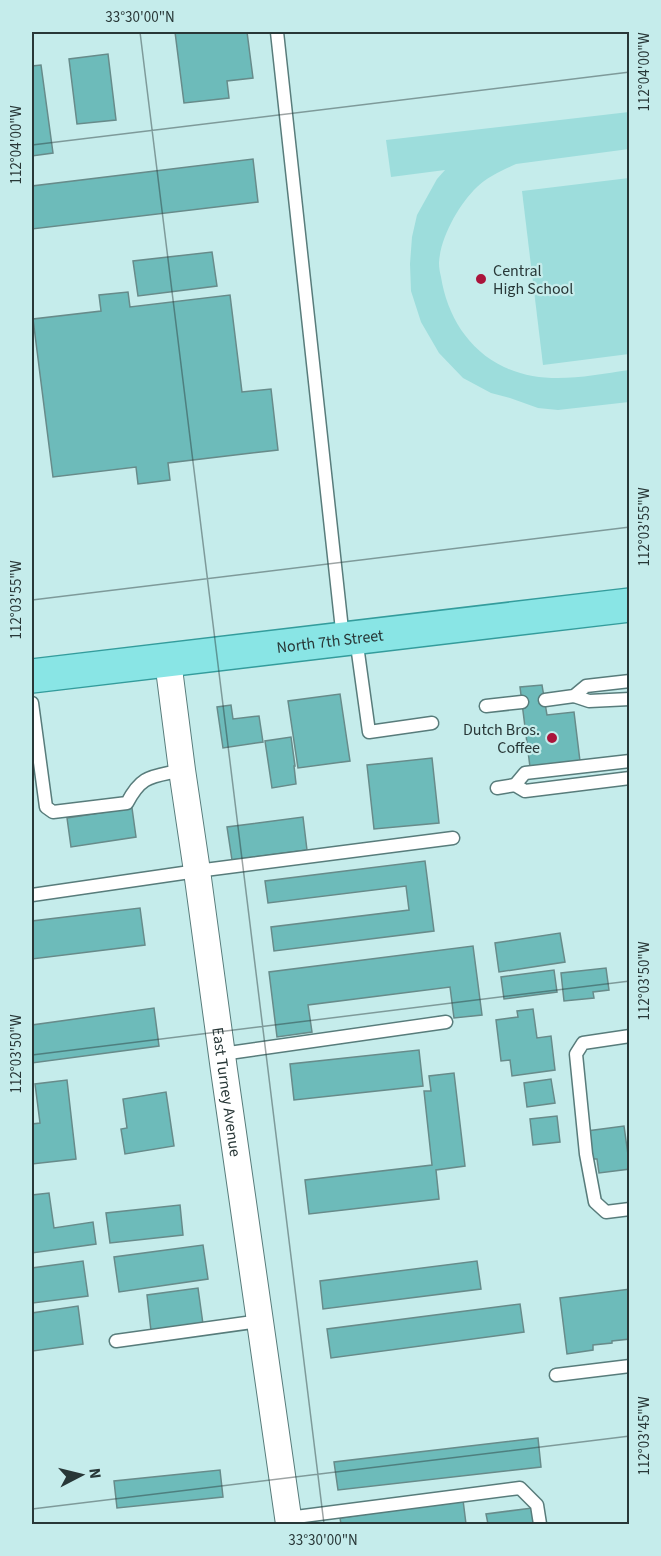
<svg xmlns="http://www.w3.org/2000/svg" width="661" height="1556" viewBox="0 0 661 1556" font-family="'Source Sans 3',sans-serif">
<rect width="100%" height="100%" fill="#c5eceb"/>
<g fill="#9ddddc">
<path d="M629 112V149L516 164C503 170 487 177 477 187 459 204 440 238 439 263 439 268 440 273 441 277 447 315 468 350 504 367 544 386 587 376 629 370V402L558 410 538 408 510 398 491 393 463 378 439 353 421 322 411 291 410 264 412 237 417 215 437 179 445 170 391 177 386 140Z"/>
<path d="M629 178V354L543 365 522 191Z"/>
</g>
<g fill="#6dbbba" stroke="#678b8a" stroke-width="1.5">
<path d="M175 32H247L253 78 227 81 229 98 184 103Z"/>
<path d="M108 54 116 120 77 124 69 59Z"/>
<path d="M41 65 53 153 32 156V66Z"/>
<path d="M253 159 258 202 32 229V186Z"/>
<path d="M212 252 217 286 138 296 133 261Z"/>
<path d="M128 292 130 307 230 295 242 392 271 389 278 450 168 463 170 480 138 484 136 467 53 477 33 319 101 311 99 295Z"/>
<path d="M542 685 547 715 574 712 580 761 530 767 520 687Z"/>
<path d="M340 694 350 761 298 768 288 701Z"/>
<path d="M231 705 233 719 259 716 263 742 223 748 217 707Z"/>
<path d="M291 737 295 766H294L296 784 272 788 265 741Z"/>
<path d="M432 758 439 823 374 829 367 765Z"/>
<path d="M132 808 136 837 71 847 67 818Z"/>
<path d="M303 817 307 850 232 860 227 827Z"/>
<path d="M425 861 434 931 274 951 271 927 409 910 406 886 268 903 265 881Z"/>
<path d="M140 908 145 945 32 959V921Z"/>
<path d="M560 933 565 962 499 972 495 943Z"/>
<path d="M473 946 482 1015 454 1018 450 987 308 1005 312 1032 277 1037 269 972Z"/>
<path d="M606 968 609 990 593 992 594 998 564 1001 561 973Z"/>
<path d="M554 970 557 992 504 999 501 977Z"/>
<path d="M154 1008 159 1046 32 1063V1025Z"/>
<path d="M533 1009 537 1038 551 1036 555 1070 512 1076 510 1060 501 1061 496 1020 518 1017 517 1011Z"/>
<path d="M419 1050 423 1086 294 1100 290 1064Z"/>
<path d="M454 1073 465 1166 436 1170 439 1199 309 1214 305 1180 432 1165 424 1091H431L429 1076Z"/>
<path d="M551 1079 555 1103 527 1107 524 1083Z"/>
<path d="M67 1080 76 1159 32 1164V1124L40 1123 35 1084Z"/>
<path d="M166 1092 174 1146 125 1154 121 1129 127 1128 123 1099Z"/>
<path d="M557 1116 560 1142 533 1145 530 1119Z"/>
<path d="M624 1126 630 1169 599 1173 597 1159H591L587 1131Z"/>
<path d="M49 1193 54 1228 93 1222 96 1244 32 1253V1195Z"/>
<path d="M180 1205 183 1235 110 1243 106 1213Z"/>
<path d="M203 1245 208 1279 119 1292 114 1257Z"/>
<path d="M83 1261 88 1296 33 1303 32 1268Z"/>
<path d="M477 1261 481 1289 323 1309 320 1281Z"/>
<path d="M198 1288 203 1324 151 1331 147 1295Z"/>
<path d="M630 1289V1339L612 1341V1343L593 1345V1350L567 1354 560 1298Z"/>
<path d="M520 1304 524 1332 331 1358 327 1329Z"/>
<path d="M78 1306 83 1344 33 1351 32 1340V1313Z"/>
<path d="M538 1438 541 1467 338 1490 334 1462Z"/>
<path d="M220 1470 223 1497 117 1508 114 1481Z"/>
<path d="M463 1500 466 1524H341L340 1518Z"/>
<path d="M532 1508 534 1524H488L486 1514Z"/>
</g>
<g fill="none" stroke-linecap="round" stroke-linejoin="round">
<g stroke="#587c7b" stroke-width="15">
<g id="lane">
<path d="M277 32 343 639"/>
<path d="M356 638 369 732 432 723"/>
<path d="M574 696 589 701 630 699"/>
<path d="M545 700 574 696 586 686 630 681"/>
<path d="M32 703 46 807 53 812 127 803C142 774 152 777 182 770"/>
<path d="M486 706 522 702"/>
<path d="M515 785 525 773 630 761"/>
<path d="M497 788 515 785 525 791 630 778"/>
<path d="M32 895 197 871 453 838"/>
<path d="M630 1036 583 1043 576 1054 586 1154 595 1202 606 1212 630 1209"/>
<path d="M222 1054 446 1022"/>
<path d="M116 1341 260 1321"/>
<path d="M556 1375 630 1366"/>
<path d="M288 1518 520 1488 537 1505 540 1524"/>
</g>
</g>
<g stroke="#587c7b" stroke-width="28">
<g id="street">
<path id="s1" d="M168 661 182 770 197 871 224 1070 289 1524"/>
</g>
</g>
<g stroke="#349c9c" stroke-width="36">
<g id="primary">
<path id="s2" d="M32 676 630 605"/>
</g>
</g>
<use href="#lane" stroke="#fff" stroke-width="12"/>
<use href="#street" stroke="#fff" stroke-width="26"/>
<use href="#primary" stroke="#89e5e5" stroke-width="33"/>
</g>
<path fill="none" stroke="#283737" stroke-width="1.5" stroke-opacity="0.45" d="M140 32 324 1524M32 145 630 72M32 600 630 527M32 1055 630 981M32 1509 630 1436"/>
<g fill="#aa143b" stroke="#c5eceb" stroke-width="2">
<circle cx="481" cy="279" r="6"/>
<circle cx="552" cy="738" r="6"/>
</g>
<g text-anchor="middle" stroke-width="4.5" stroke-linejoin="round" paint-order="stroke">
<g font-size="16" fill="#283737" stroke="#c5eceb" text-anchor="start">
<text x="493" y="276">Central<tspan x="493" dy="18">High School</tspan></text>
<text x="540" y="735" text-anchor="end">Dutch Bros.<tspan x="540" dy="18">Coffee</tspan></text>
</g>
<g font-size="16" fill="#283737" stroke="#c5eceb">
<text dy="6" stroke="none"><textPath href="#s2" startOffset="300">North 7th Street</textPath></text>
<text dy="6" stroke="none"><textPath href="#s1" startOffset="435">East Turney Avenue</textPath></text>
</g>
</g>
<rect width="661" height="1556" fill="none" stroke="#c5eceb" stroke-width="66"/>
<g transform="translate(81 1475) rotate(83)" stroke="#c5eceb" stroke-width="4.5" paint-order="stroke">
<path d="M0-4.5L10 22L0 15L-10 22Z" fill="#283737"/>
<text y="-9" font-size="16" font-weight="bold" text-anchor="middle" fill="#283737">N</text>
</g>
<rect x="33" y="33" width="595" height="1490" fill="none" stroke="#283737" stroke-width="2"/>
<g font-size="15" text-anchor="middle" fill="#283737">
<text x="140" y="22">33°30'00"N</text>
<text transform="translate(644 72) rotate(-90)" y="5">112°04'00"W</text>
<text transform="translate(16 145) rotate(-90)" y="5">112°04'00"W</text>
<text transform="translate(644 527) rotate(-90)" y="5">112°03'55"W</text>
<text transform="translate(16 600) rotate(-90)" y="5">112°03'55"W</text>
<text transform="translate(644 981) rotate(-90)" y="5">112°03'50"W</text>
<text transform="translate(16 1054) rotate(-90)" y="5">112°03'50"W</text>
<text transform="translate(644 1436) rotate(-90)" y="5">112°03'45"W</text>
<text x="323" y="1545">33°30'00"N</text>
</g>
</svg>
